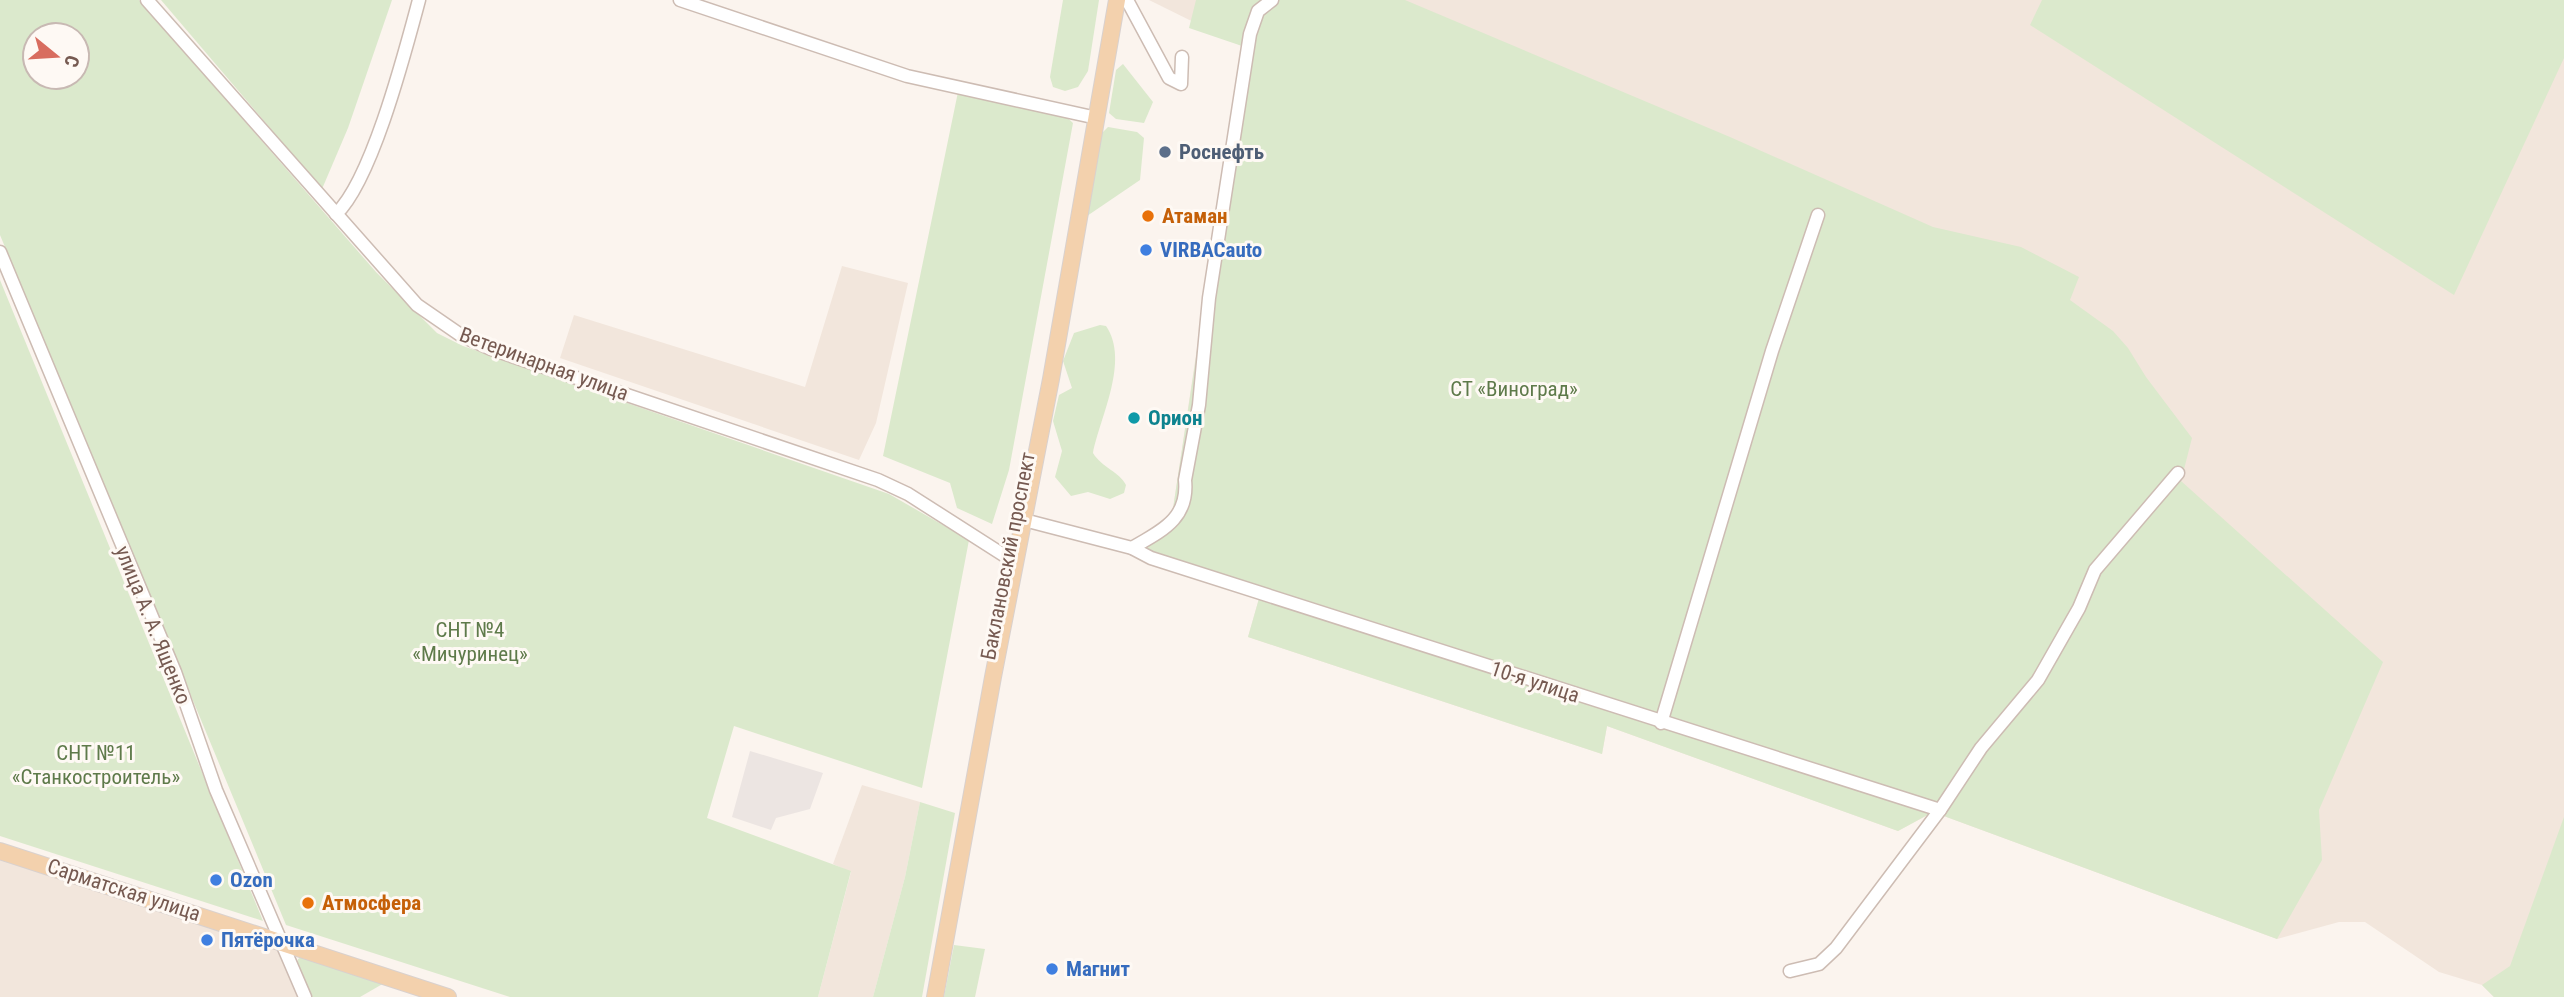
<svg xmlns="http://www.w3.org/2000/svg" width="2564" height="997" viewBox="0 0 2564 997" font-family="'Roboto Condensed',sans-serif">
<rect width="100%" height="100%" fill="#fbf4ee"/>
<g fill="#f2e6dc">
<path d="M1149 0H2564V997H2494L2482 985 2439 972 2365 922H2339L2277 939 1933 812 1898 831 1607 726 1602 754 1248 637 1260 595 1124 552 1171 522 1242 46Z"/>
<path d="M842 266 908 283 876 423 859 460 560 358 574 315 805 387Z"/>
<path d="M862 785 920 802 905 877 873 997H818L851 872 833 864Z"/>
<path d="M0 855 277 948 300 997H0Z"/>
</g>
<path fill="#ece5e2" d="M750 751 823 773 810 809 776 818 771 830 732 817Z"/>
<g fill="#dbe9cc" fill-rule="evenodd">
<path d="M0 0H139L376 272 437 333 463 346 889 494 969 540 922 788 734 726 707 818 851 871 818 997H510L286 925 0 235ZM35 35H77V77H35Z"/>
<path d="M161 0H392L348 128 322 189Z"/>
<path d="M1063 0H1099L1088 71 1078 87 1065 91 1053 87 1050 77Z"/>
<path d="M1196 0H1405L1730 137 1933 227 2021 247 2079 277 2070 300 2113 331 2128 348 2146 377 2192 438 2181 481 2383 662 2319 810 2322 860 2277 939 1933 812 1898 831 1607 726 1602 754 1248 637 1260 595 1124 552 1171 522 1234 107 1242 46 1189 28Z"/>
<path d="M2042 0H2564V58L2454 295 2030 25Z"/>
<path d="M1123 64 1153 102 1144 123 1116 119 1109 113 1116 70Z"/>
<path d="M958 92 1060 111 1073 123 1009 470 992 524 957 508 950 483 883 456Z"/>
<path d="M1108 127 1137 132 1144 138 1140 180 1087 216 1101 134Z"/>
<path d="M0 280 263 921 0 836Z"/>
<path d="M1100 325 1106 326C1130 361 1100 417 1093 453 1102 468 1119 471 1126 485L1124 493 1110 499 1088 492 1071 496 1055 477 1062 451 1053 421 1059 395 1072 388 1063 361 1074 333Z"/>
<path d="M920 802 955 813 922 997H873L905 877Z"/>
<path d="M2564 817V997H2494L2482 985 2510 966Z"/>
<path d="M954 945 985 949 975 997H944Z"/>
<path d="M303 956 386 982 360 997H310L296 967 298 959Z"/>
</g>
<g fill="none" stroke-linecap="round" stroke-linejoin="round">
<g stroke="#cdbcb3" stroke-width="15">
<g id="minor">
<path d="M147 0 417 305 462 336 491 349 878 480 908 494 1016 563"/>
<path d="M680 0 907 76 1097 118"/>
<path d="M1127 0 1169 78 1181 84 1182 57"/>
<path d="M336 214C372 180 405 52 419 0"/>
<path d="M0 252 175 672 216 790 305 997"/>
<path d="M1024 520 1132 548 1151 558 1940 810"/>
<path d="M1132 548C1161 531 1189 519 1185 480L1199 405 1209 298 1250 34 1258 11 1272 0"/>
<path d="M1661 723 1772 351 1818 215"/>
<path d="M1790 971 1819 964 1836 948 1940 810 1981 748 2038 680 2079 608 2095 570 2178 473"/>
</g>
</g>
<g stroke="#d9d1ce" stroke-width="18">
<g id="major">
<path d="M0 851 448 997"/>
<path d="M935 997 993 677 1051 379 1117 0"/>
</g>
</g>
<use href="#minor" stroke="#fff" stroke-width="12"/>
<use href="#major" stroke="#f3d1ad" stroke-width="16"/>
</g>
<circle fill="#5c6f8a" stroke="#fef9f4" stroke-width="2.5" cx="1165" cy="152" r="7"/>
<g fill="#e8710a" stroke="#fef9f4" stroke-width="2.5">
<circle cx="1148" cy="216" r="7"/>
<circle cx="308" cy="903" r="7"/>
</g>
<g fill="#3f7fe0" stroke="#fef9f4" stroke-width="2.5">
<circle cx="1146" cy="250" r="7"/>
<circle cx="216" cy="880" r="7"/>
<circle cx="207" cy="940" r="7"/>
<circle cx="1052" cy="969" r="7"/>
</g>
<circle fill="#0f9aa8" stroke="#fef9f4" stroke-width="2.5" cx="1134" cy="418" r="7"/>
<g text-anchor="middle" stroke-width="6" stroke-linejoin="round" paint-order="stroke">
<g font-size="21" font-weight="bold" fill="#4e5e75" stroke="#fef9f4" text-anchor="start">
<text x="1179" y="159">Роснефть</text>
</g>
<g font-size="21" font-weight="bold" fill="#c56008" stroke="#fef9f4" text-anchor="start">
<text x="1162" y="223">Атаман</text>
<text x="322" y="910">Атмосфера</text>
</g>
<g font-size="21" font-weight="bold" fill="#366cbe" stroke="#fef9f4" text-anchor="start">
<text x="1160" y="257">VIRBACauto</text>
<text x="230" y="887">Ozon</text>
<text x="221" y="947">Пятёрочка</text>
<text x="1066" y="976">Магнит</text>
</g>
<g font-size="21" fill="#765a51" stroke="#fef9f4">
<text transform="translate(544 364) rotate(20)" y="7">Ветеринарная улица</text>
<text transform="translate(1008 556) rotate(-79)" y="7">Баклановский проспект</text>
<text transform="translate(153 625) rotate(68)" y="7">улица А. А. Ященко</text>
<text transform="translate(1535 682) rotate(18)" y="7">10-я улица</text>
<text transform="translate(124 890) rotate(18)" y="7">Сарматская улица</text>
</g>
<g font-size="21" fill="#5e7a4a" stroke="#fef9f4">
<text x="1514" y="396">СТ «Виноград»</text>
<text x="470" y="637">СНТ №4<tspan x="470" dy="24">«Мичуринец»</tspan></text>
<text x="96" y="760">СНТ №11<tspan x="96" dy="24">«Станкостроитель»</tspan></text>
</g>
<g font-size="21" font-weight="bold" fill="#0d838f" stroke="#fef9f4" text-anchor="start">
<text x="1148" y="425">Орион</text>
</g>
</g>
<g transform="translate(56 56) rotate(108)"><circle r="33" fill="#fef9f4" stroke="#c8b9b3" stroke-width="2"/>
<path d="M0-5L12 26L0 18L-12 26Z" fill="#d86d5f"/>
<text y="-10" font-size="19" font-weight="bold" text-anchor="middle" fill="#765a51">С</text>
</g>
</svg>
